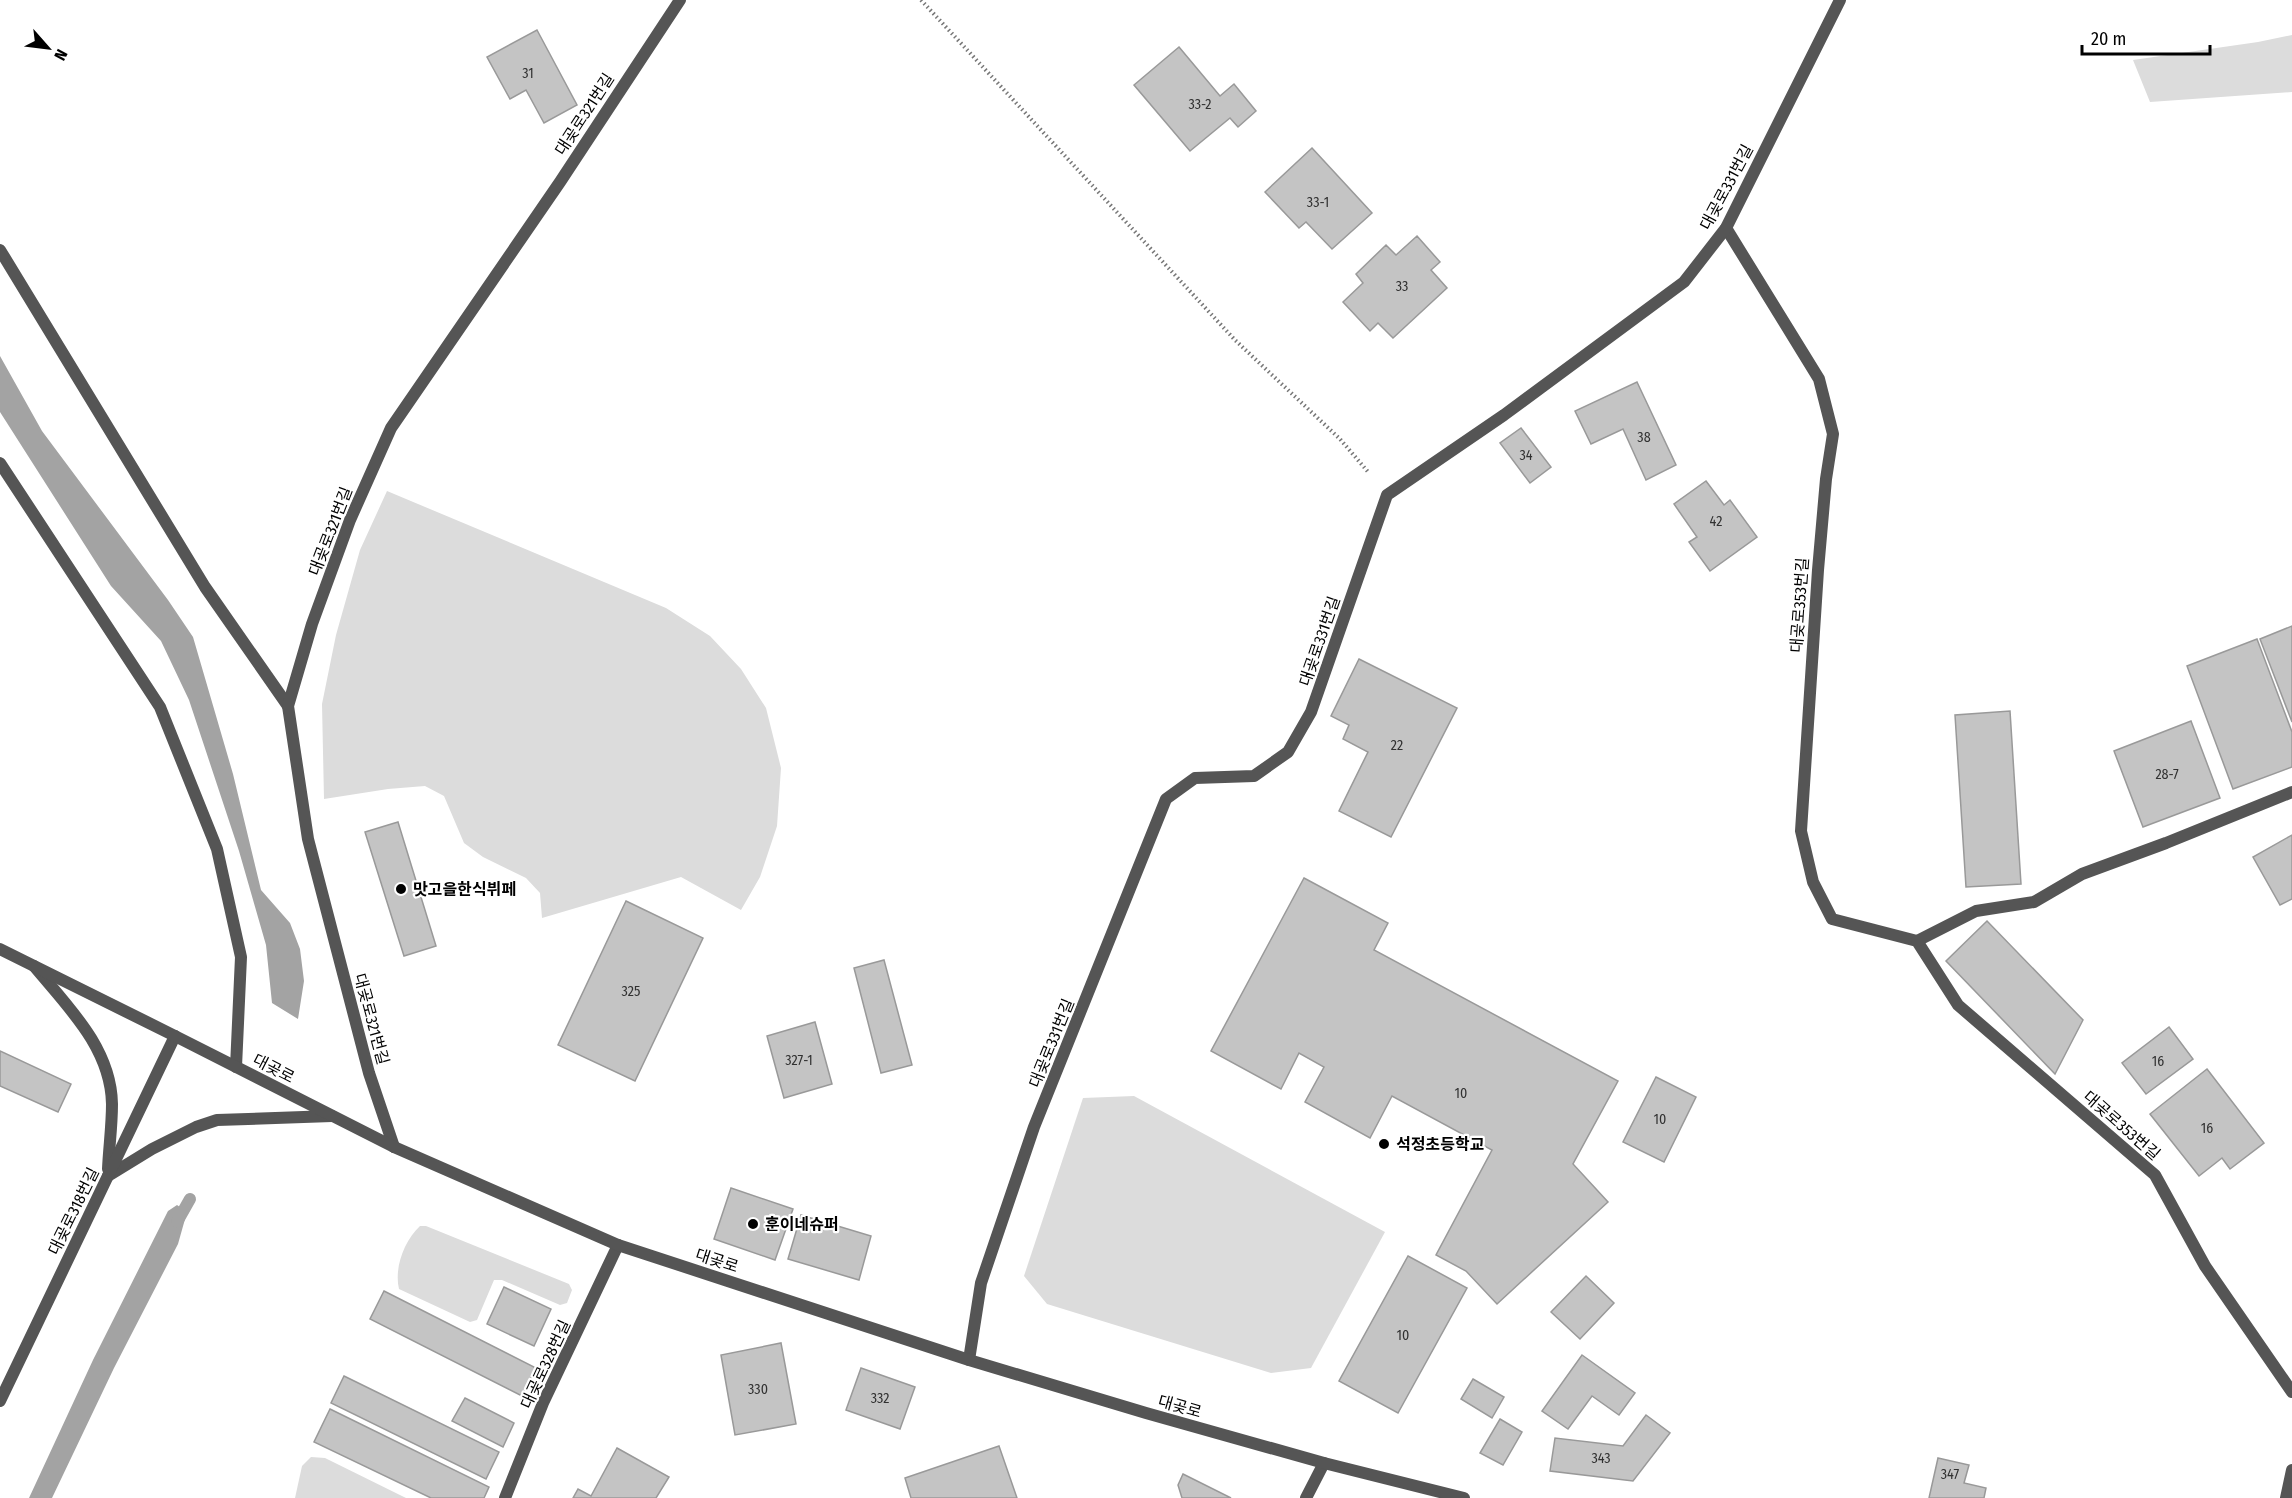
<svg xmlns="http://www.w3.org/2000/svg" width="2292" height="1498" viewBox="0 0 2292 1498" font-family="'Fira Sans Condensed','Noto Sans KR',sans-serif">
<rect width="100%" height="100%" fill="#fff"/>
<g fill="#dcdcdc">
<path d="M2292 35V92L2150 102 2133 60 2258 42Z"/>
<path d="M387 491 666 608 710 636 741 669 766 708 781 768 777 826 760 877 741 910 681 877 542 918 540 893 526 878 483 857 464 843 444 796 425 786 388 789 324 799 322 704 336 635 360 550Z"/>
<path d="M1134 1096 1385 1232 1311 1368 1271 1373 1047 1304 1024 1276 1083 1098Z"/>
<path d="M420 1226H426L569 1284 572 1290 567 1303 560 1305 502 1280H494L477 1320 470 1322 399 1289C394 1268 404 1241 420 1226Z"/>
<path d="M311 1457 325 1458 406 1498H295L302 1466Z"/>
</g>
<g fill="#a3a3a3">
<path d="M0 356 42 431 168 600 193 637 233 774 261 890 290 923 300 949 304 981 298 1019 272 1003 266 945 239 851 189 700 161 641 111 586 0 412Z"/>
<path d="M177 1205 187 1212 178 1244 114 1368 52 1498H29L93 1360 168 1211Z"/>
</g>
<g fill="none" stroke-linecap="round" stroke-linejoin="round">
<path stroke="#a3a3a3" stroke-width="12" d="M177 1222 190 1199"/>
</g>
<g fill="#c4c4c4" stroke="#999" stroke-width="1.5">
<path d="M537 30 577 105 544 123 526 90 510 99 487 57Z"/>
<path d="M1179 47 1220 96 1234 84 1256 111 1238 127 1230 118 1190 151 1134 85Z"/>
<path d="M1312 148 1372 213 1332 249 1306 222 1299 228 1265 192Z"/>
<path d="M1417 236 1440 262 1431 270 1447 288 1393 338 1378 323 1370 331 1343 302 1363 283 1356 274 1386 245 1396 255Z"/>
<path d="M1637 382 1676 465 1646 480 1623 429 1591 444 1575 411Z"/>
<path d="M1521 428 1551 467 1530 483 1500 443Z"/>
<path d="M1706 481 1724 505 1730 500 1757 537 1710 571 1689 542 1697 537 1674 504Z"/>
<path d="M2292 626V722L2260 639Z"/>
<path d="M2257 639 2292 732V767L2233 789 2187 666Z"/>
<path d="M1359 659 1457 708 1391 837 1339 811 1368 752 1343 739 1349 725 1331 716Z"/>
<path d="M2010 711 2021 884 1966 887 1955 715Z"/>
<path d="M2191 721 2220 798 2143 827 2114 751Z"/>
<path d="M398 822 436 946 404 956 365 832Z"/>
<path d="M2292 835V899L2280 905 2253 857Z"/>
<path d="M1304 878 1388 923 1374 950 1618 1081 1573 1164 1608 1202 1497 1304 1466 1271 1436 1255 1492 1150 1392 1096 1370 1138 1305 1102 1324 1067 1299 1053 1281 1089 1211 1051Z"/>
<path d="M626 901 703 938 635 1081 558 1045Z"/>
<path d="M1987 921 2083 1020 2055 1074 1946 961Z"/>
<path d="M884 960 912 1065 881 1073 854 968Z"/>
<path d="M815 1022 832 1084 784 1098 767 1036Z"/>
<path d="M2169 1027 2193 1059 2146 1094 2122 1063Z"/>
<path d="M0 1051 71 1084 58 1112 0 1086Z"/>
<path d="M2207 1069 2264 1143 2230 1169 2222 1158 2199 1176 2150 1114Z"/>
<path d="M1656 1077 1696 1097 1664 1162 1623 1142Z"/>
<path d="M731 1188 793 1209 775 1260 714 1239Z"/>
<path d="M801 1215 871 1236 859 1280 788 1259Z"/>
<path d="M1408 1256 1467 1288 1398 1413 1339 1381Z"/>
<path d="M1586 1276 1614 1303 1580 1339 1551 1312Z"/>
<path d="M504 1287 551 1309 534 1346 487 1324Z"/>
<path d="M384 1291 536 1368 522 1396 370 1319Z"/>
<path d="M781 1343 796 1424 735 1435 721 1355Z"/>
<path d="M1582 1355 1635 1393 1619 1415 1592 1396 1568 1429 1542 1411Z"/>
<path d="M861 1368 915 1387 900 1429 846 1410Z"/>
<path d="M344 1376 499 1452 486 1479 331 1403Z"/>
<path d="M1473 1379 1504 1397 1492 1418 1461 1399Z"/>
<path d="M465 1398 514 1423 503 1447 452 1421Z"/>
<path d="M330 1409 489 1487 484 1498H431L314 1442Z"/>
<path d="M1646 1415 1670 1433 1633 1481 1550 1471 1555 1438 1623 1446Z"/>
<path d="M1500 1419 1522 1432 1503 1465 1480 1453Z"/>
<path d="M999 1446 1017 1498H911L905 1478Z"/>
<path d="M617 1448 669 1477 656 1498H573L578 1489 591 1496Z"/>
<path d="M1938 1458 1969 1465 1964 1483 1986 1488 1984 1498H1929Z"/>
<path d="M1183 1474 1231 1498H1182L1178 1485Z"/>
</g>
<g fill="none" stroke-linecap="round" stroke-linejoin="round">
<path stroke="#777" stroke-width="4" stroke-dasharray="1.5 3" stroke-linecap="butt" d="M921 0 1235 340 1340 439 1369 473"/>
<g stroke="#555" stroke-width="12">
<path d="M1726 228 1819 379 1833 434 1826 479 1818 570 1801 831 1813 882 1832 919 1917 941 1958 1005 2155 1175 2205 1266 2292 1392"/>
<path d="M0 250 205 587 288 706"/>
<path d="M0 463 160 707 217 849 241 957 236 1067"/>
<path d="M1917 941 1976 911 2034 902 2082 874 2166 843 2292 792"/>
<path d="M394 1147 369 1073 308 839 288 706 312 624 350 520 391 428 560 182 680 0"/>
<path d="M969 1360 981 1283 1034 1127 1166 799 1195 778 1254 776 1288 752 1311 712 1387 495 1504 415 1684 282 1726 228 1840 0"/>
<path d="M505 1498 543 1403 618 1245"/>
<path d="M1306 1498 1324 1463"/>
<path d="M2286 1498 2292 1470"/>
</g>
<g stroke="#555" stroke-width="12">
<path d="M34 966C68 1007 111 1048 112 1104 112 1126 109 1147 108 1169"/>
<path d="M108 1176 152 1149 196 1127 217 1120 332 1116"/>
<path d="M0 1401 175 1036"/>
</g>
<path stroke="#555" stroke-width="12" d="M0 949 175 1036 394 1147 618 1245 969 1360 1146 1413 1324 1463 1464 1498"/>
</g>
<g fill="#000" stroke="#fff" stroke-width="2">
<circle cx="401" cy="889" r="6"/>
<circle cx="1384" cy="1144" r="6"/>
<circle cx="753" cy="1224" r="6"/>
</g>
<g text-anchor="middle" stroke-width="4.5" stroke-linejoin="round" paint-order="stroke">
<g font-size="14" fill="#313131">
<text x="528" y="78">31</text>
<text x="1200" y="109">33-2</text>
<text x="1318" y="207">33-1</text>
<text x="1402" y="291">33</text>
<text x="1644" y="442">38</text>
<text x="1526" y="460">34</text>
<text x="1716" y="526">42</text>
<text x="1397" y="750">22</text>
<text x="2167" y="779">28-7</text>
<text x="631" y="996">325</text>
<text x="799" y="1065">327-1</text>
<text x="2158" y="1066">16</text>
<text x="1461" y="1098">10</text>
<text x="1660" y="1124">10</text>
<text x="2207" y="1133">16</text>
<text x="1403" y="1340">10</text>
<text x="758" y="1394">330</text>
<text x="880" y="1403">332</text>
<text x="1601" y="1463">343</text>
<text x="1950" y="1479">347</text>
</g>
<g font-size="16" fill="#000" stroke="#fff">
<text transform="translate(584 114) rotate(-57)" y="6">대곶로321번길</text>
<text transform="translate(1726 187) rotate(-62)" y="6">대곶로331번길</text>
<text transform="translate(330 531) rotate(-69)" y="6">대곶로321번길</text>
<text transform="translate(1799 605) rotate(-86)" y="6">대곶로353번길</text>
<text transform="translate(1319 641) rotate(-71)" y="6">대곶로331번길</text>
<text transform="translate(372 1019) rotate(75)" y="6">대곶로321번길</text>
<text transform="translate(1051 1043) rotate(-68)" y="6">대곶로331번길</text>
<text transform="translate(274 1068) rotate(27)" y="6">대곶로</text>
<text transform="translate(2122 1125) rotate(41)" y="6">대곶로353번길</text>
<text transform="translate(73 1211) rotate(-64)" y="6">대곶로318번길</text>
<text transform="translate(717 1260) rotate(18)" y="6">대곶로</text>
<text transform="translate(545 1364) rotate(-65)" y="6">대곶로328번길</text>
<text transform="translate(1180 1406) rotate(16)" y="6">대곶로</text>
</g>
<g font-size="16" font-weight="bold" fill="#000" stroke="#fff" text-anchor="start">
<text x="413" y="895">맛고을한식뷔페</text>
<text x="1396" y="1150">석정초등학교</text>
<text x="765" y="1230">훈이네슈퍼</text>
</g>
</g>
<g transform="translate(48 48) rotate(118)" stroke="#ffffff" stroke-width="4.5" paint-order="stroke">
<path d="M0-4.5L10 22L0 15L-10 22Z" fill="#000000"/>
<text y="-9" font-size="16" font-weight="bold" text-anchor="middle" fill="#000000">N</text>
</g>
<path d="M2082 45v9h128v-9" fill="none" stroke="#000000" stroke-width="3"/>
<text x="2091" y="45" font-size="18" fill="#000000" stroke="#ffffff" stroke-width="4.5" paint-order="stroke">20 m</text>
</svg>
